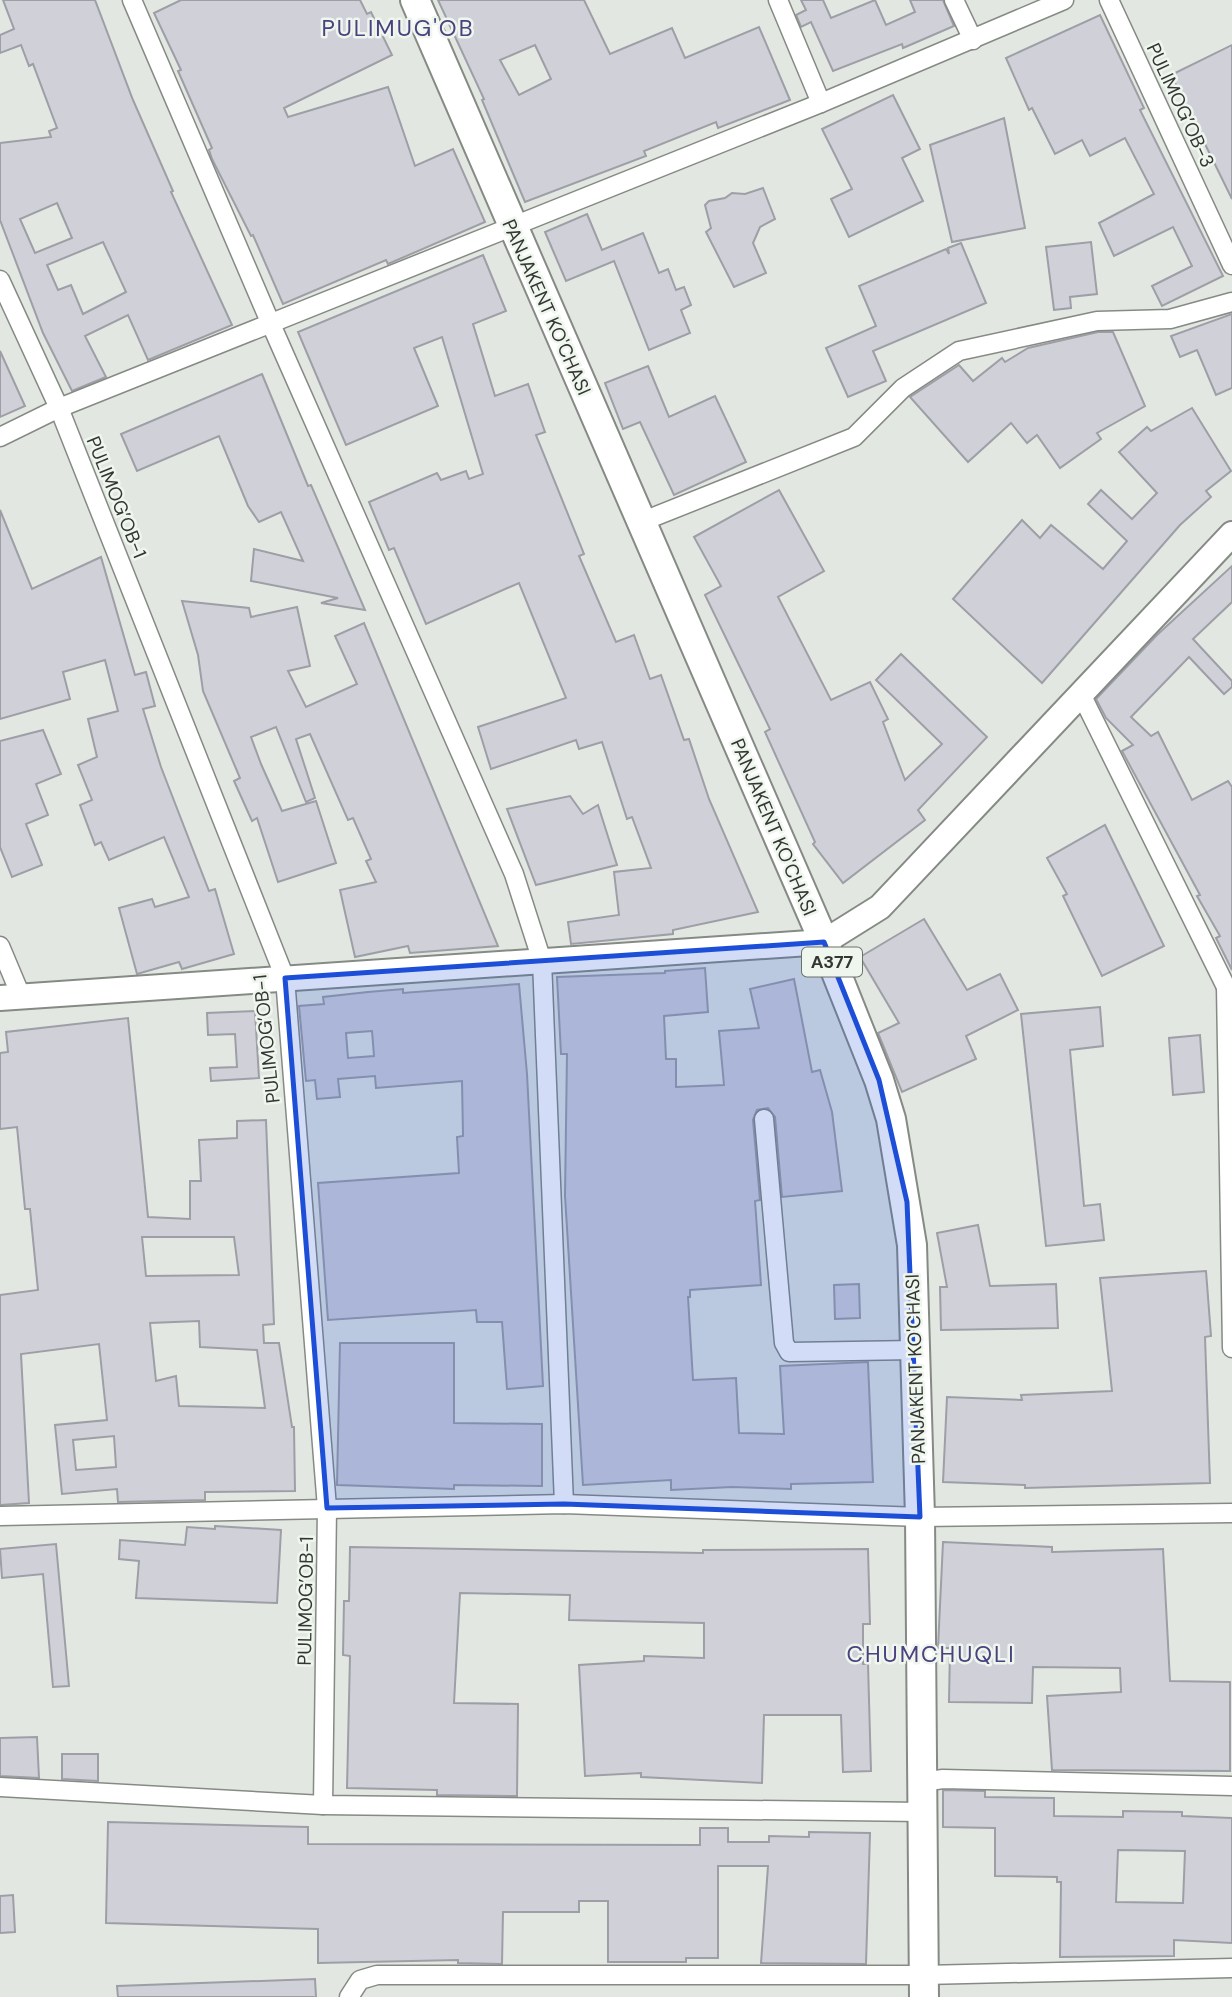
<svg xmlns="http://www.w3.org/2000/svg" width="1232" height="1997" viewBox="0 0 1232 1997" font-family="'DM Sans',sans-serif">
<rect width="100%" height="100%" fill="#e2e8e1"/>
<g fill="#d0d0d9" stroke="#9e9ea6" stroke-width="2" fill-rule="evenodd">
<path d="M3 0H95L133 100 173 191 171 192 232 325 148 360 128 315 85 336 106 377 72 391 43 333 0 220V143L51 137 49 131 57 128 33 64 29 66 21 45 0 53V35L14 29ZM57 203 72 238 35 253 20 219ZM103 242 126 292 83 314 71 285 58 290 47 265Z"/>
<path d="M181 0H360L367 14 371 12 392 55 284 108 288 117 388 87 415 166 453 149 485 222 388 264 386 260 283 304 253 235 251 236 212 159 209 150 212 148 178 71 181 70 154 13Z"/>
<path d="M438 0H584L610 54 672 28 685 58 759 27 790 100 718 128 716 122 644 151 646 156 525 202 482 100 484 99ZM535 45 551 79 519 95 500 60Z"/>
<path d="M801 0H823L831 18 875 0 886 25 915 12 910 0H943L954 26 903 48 902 44 833 71 811 22 801 27 796 15 806 10Z"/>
<path d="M1100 15 1144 108 1140 110 1223 276 1162 306 1152 286 1192 266 1173 227 1114 256 1099 223 1154 194 1125 138 1090 156 1082 140 1055 154 1032 108 1029 110 1006 58Z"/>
<path d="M1232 45V199L1171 75Z"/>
<path d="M893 95 920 149 902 158 923 201 849 237 831 199 852 189 822 129Z"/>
<path d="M1004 118 1025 228 952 242 930 145Z"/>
<path d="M763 188 775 219 760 227 753 243 766 273 734 287 706 232 711 228 705 205 709 201 725 198 732 193 745 194Z"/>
<path d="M587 214 602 250 643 233 659 273 668 269 676 290 684 287 691 305 681 310 690 333 649 350 614 261 566 281 545 232Z"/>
<path d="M1091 242 1097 294 1070 297 1071 308 1054 310 1046 247Z"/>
<path d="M961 243 986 303 873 351 886 381 848 397 826 348 876 326 859 286 946 249 949 254 948 248Z"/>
<path d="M483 255 506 311 473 324 495 396 528 384 545 432 536 435 584 554 579 556 616 642 634 635 650 679 661 675 684 740 689 739 709 799 758 912 673 930V934L571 944 568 922 619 915 614 872 651 868 632 817 627 819 602 742 579 749 576 740 491 769 478 727 566 698 519 583 426 624 394 548 389 550 369 502 437 473 441 480 466 471 469 479 483 474 442 337 414 348 438 406 346 445 298 332Z"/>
<path d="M1232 314V388L1216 395 1197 350 1180 357 1171 336Z"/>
<path d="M1098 332H1113L1145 406 1097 433 1101 439 1060 468 1037 435 1027 443 1011 423 968 462 910 397 959 365 973 381 1002 358 1005 362 1028 348Z"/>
<path d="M0 351 25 406 0 417Z"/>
<path d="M648 366 669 417 715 396 746 462 674 495 640 422 623 429 605 383Z"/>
<path d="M262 374 308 486 311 485 365 610 321 603 338 598 251 581 254 549 303 561 281 512 259 522 248 506 219 436 137 471 121 434Z"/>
<path d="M1192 408 1231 471 1206 491 1211 497 1180 525 1042 683 953 599 1022 520 1040 538 1051 525 1103 569 1127 541 1088 504 1101 490 1132 519 1157 493 1119 452 1147 427 1151 431Z"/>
<path d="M779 490 824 571 778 597 831 700 870 682 888 719 883 722 905 780 942 744 876 680 901 654 987 737 918 810 925 820 843 883 813 844 815 842 765 732 770 729 705 595 721 586 694 537Z"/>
<path d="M0 510 32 589 101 557 135 675 146 672 155 706 143 709 161 767 209 891 215 889 234 954 182 969 179 962 137 974 119 908 152 899 155 907 189 897 164 837 109 860 101 842 95 845 80 805 92 800 78 765 97 757 88 719 118 711 105 660 63 672 70 699 0 719Z"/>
<path d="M1232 566V602L1193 639 1232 681V687L1224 694 1189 657 1131 717 1151 736 1158 732 1192 800 1228 781 1232 787V970L1216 938 1220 936 1197 896 1200 895 1122 751 1133 745 1106 718 1096 699 1157 635Z"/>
<path d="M182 601 249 608 251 617 297 607 310 666 288 671 306 707 357 684 335 636 364 623 498 946 410 953 408 946 355 957 340 890 376 882 366 861 371 859 353 818 348 820 310 734 296 739 315 798 306 802 276 727 251 737 261 764 282 811 316 801 336 863 278 882 257 818 252 821 234 781 240 778 203 691 198 655Z"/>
<path d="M43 730 61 774 36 784 48 815 26 824 42 865 12 877 0 847V741Z"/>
<path d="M570 796 583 814 598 805 617 865 536 885 507 809Z"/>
<path d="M1105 825 1164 946 1102 976 1063 896 1067 894 1047 858Z"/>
<path d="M924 919 967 990 1000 974 1018 1010 966 1036 976 1059 902 1092 878 1033 899 1023 860 957Z"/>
<path d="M705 968 708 1012 664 1016 666 1059H676V1087L724 1085 719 1031 759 1028 750 989 794 979 812 1072 820 1070 832 1112 842 1191 782 1197 775 1117 768 1108 757 1110 753 1120 760 1200 755 1201 761 1285 690 1290V1297H688L693 1380 736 1378 739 1433 784 1434 780 1366 868 1362 873 1482 791 1484V1489L732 1487 671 1490V1480L583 1485 565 1196 567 1054H561L557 977 665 973V971Z"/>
<path d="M519 984 527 1074 543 1386 507 1389 502 1322H477L476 1310 328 1320 318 1183 459 1173 457 1137 463 1136 462 1081 376 1088 375 1076 338 1079 340 1097 317 1099 315 1080 306 1081 299 1006 324 1004 323 997 368 992 403 989V993ZM372 1031 374 1056 348 1058 346 1033Z"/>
<path d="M1100 1007 1103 1046 1070 1050 1084 1206 1100 1204 1104 1240 1046 1246 1021 1014Z"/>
<path d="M255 1011 259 1078 211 1081 210 1068 237 1067 235 1034 208 1035 207 1013Z"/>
<path d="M128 1018 148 1217 190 1219V1181H201L199 1140 237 1138V1121L266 1120 274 1324 263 1325 264 1343H279L292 1427H294L295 1491 205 1492V1500L118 1502 117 1489 62 1494 55 1425 107 1420 99 1344 21 1354 29 1503 0 1505V1295L38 1290 30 1209H25L17 1127 0 1129V1053L8 1052 6 1032ZM142 1237H234L239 1275 146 1276ZM199 1321 200 1347 257 1350 265 1408 179 1406 176 1376 156 1381 150 1323ZM114 1436 116 1467 76 1470 73 1440Z"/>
<path d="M1200 1035 1204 1092 1173 1095 1169 1038Z"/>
<path d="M978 1225 990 1286 1056 1284 1058 1328 941 1330 940 1287H947L937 1233Z"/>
<path d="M1206 1271 1211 1336 1205 1337 1210 1483 1025 1488V1485L943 1482 947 1397 1022 1400 1021 1395 1112 1391 1100 1278Z"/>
<path d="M859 1284 860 1318 835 1319 834 1285Z"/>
<path d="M340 1343H454V1423L542 1424V1486L454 1485V1489L337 1485Z"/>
<path d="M215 1526 281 1530 277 1603 136 1598 139 1561 119 1559 120 1540 185 1545 187 1527 215 1529Z"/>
<path d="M943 1542 1052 1547V1552L1163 1549 1170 1681 1230 1682V1771L1052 1770 1047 1696 1121 1692 1120 1668 1033 1667 1032 1703 949 1702 950 1648H938Z"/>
<path d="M56 1544 69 1686 53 1687 43 1574 2 1578 0 1549Z"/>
<path d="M350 1547 703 1553V1550L868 1549 870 1624H863V1664H868L871 1771 843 1772 841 1715H764L762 1783 641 1777V1773L585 1776 579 1665 644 1661V1656L704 1658V1623L569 1620 570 1595 460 1593 454 1703 518 1704 517 1796 437 1795V1790L347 1788 350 1656 343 1655 344 1601H349Z"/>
<path d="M37 1737 39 1778 0 1776V1738Z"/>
<path d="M62 1754H98V1781L62 1779Z"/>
<path d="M943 1790 985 1791V1797L1054 1798V1816L1123 1817V1811L1182 1812V1816L1232 1818V1943L1174 1940V1956L1060 1957 1061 1882H1057V1877L995 1876V1828L943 1827ZM1118 1850 1185 1851 1183 1903 1116 1902Z"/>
<path d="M108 1822 308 1827V1844L700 1845V1828H728V1842H769V1836L809 1837V1832L870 1833 866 1964 761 1963 768 1866H718V1958H686V1962H608V1901H579V1912H503L502 1964 458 1963V1960L318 1963V1929L106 1923Z"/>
<path d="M13 1895 15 1932 0 1933V1896Z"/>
<path d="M315 1979 316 1997H118L117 1986Z"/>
</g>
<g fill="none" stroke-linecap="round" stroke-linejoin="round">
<g stroke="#858b84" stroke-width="21">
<g id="street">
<path d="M132 0 270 322 514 874 542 961 564 1504"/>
<path d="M778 0 821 103"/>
<path d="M954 0 973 40"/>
<path d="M1109 0 1232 265"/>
<path d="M0 280 59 408 285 978 327 1508 323 1805"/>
<path d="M0 437 59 408 821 103 1064 0"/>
<path d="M641 522 854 437 903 388 959 351 1097 321 1170 319 1232 302"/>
<path d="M1081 694 1230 995"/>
<path d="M0 946 21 996"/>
<path d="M1226 986 1232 1348"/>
<path d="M764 1119 784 1343 789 1352 915 1350"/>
<path d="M0 1516 564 1504 920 1517 1232 1513"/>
<path d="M922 1782 943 1779 1232 1786"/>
<path d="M0 1787 323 1805 923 1812"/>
<path d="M349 1997 360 1980 377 1975H924L1232 1968"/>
</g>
</g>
<g stroke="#858b84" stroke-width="28">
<path id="secondary" d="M0 998 824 942 880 907 1232 534"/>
</g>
<g stroke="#858b84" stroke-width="32">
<path id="primary" d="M415 0 824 942 879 1080 891 1119 912 1245 920 1517 924 1997"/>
</g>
<use href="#street" stroke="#fff" stroke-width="18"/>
<use href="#secondary" stroke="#fff" stroke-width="24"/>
<use href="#primary" stroke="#fff" stroke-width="28"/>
</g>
<path fill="#1d4ed8" fill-opacity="0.2" stroke="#1d4ed8" stroke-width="5" stroke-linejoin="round" d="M824 942 879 1080 907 1202 920 1517 564 1504 327 1508 285 978Z"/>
<g text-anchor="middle" stroke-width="5" stroke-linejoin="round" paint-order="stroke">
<rect fill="#eff6ee" stroke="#6c706b" stroke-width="2" x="802" y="947.5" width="60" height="29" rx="5"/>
<g font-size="18" font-weight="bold" fill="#343633">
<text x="832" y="968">A377</text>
</g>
<g font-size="19" fill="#343633" stroke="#eff6ee">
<text transform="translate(1181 105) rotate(65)" y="7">PULIMOG’OB-3</text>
<text transform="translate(547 307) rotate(66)" y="7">PANJAKENT KO'CHASI</text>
<text transform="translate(117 497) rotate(68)" y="7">PULIMOG’OB-1</text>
<text transform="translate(774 827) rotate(67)" y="7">PANJAKENT KO'CHASI</text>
<text transform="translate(266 1039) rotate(-96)" y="7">PULIMOG’OB-1</text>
<text transform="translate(915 1369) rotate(-92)" y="7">PANJAKENT KO'CHASI</text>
<text transform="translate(305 1601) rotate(-89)" y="7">PULIMOG’OB-1</text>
</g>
<g font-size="23" letter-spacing="2" fill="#4b417e" stroke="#eff6ee">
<text x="398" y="36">PULIMUG'OB</text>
<text x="931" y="1662">CHUMCHUQLI</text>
</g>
</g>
</svg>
